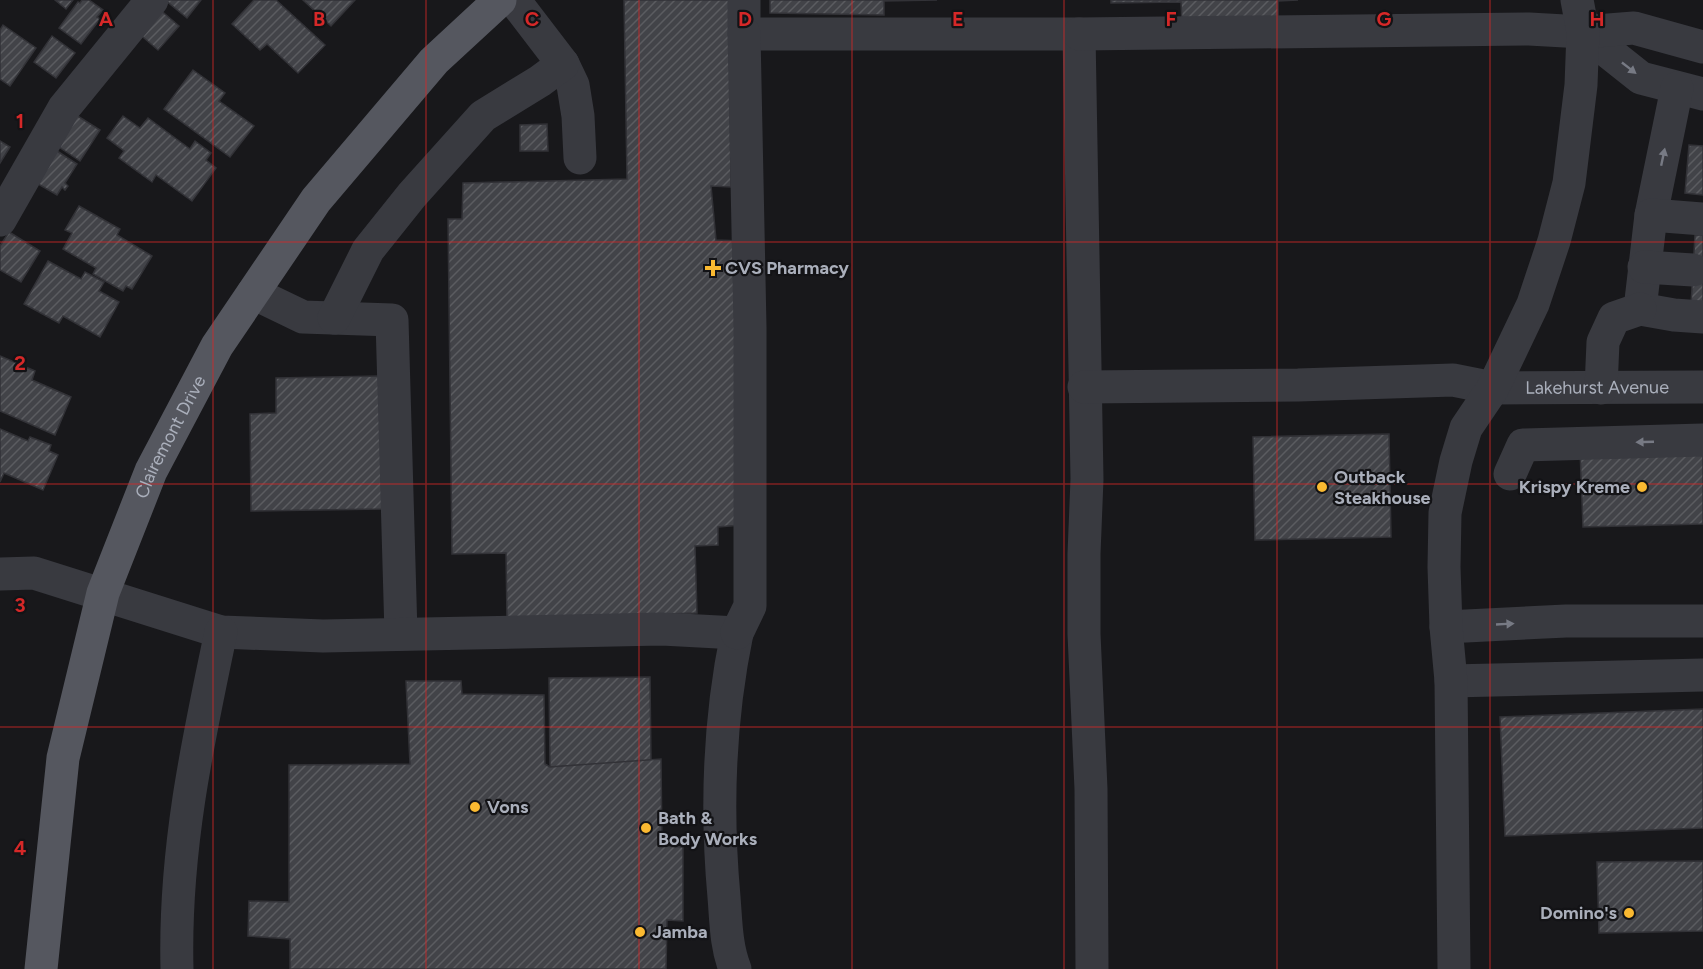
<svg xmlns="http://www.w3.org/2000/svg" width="1703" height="969" viewBox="0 0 1703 969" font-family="Figtree,sans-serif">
<defs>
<pattern id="building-hatch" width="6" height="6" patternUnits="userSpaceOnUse" patternTransform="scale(1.5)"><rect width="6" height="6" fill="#424348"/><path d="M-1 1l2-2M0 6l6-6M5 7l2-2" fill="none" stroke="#5b5c60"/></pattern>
</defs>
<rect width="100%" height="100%" fill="#18181b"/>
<g fill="url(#building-hatch)" stroke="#323237" stroke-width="1.5">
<path d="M55 0H73L66 9Z"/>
<path d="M82 0H89L103 10 97 17 100 19 81 44 59 28 78 2 80 3Z"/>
<path d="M165 0H201L187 18Z"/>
<path d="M254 0H276L325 45 298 73 267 44 260 50 232 24Z"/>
<path d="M303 0H355L331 26Z"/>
<path d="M624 0H729L731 187 711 186 716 240 742 241 741 525 718 527V545L695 546 697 613 507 619 506 553 452 554 448 219H462L463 183 627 179Z"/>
<path d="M770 0H937L884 1V15L770 13Z"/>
<path d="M1111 0H1298L1278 1V23H1182L1181 2 1111 3Z"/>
<path d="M158 8 179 26 158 50 137 32Z"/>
<path d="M3 25 36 48 10 86 0 79V30Z"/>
<path d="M52 36 75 53 56 78 34 62Z"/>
<path d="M193 70 225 93 219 101 254 126 230 157 164 109Z"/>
<path d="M76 115 100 130 80 161 56 145Z"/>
<path d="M123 116 140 128 148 118 190 149 195 141 211 153 206 160 216 168 192 201 156 175 152 182 119 158 124 151 107 138Z"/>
<path d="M547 124 548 151H520V125Z"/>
<path d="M0 141 10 147 0 163Z"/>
<path d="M1689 145 1703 146V195L1685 193Z"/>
<path d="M54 149 77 164 65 183 68 186 65 190 62 187 57 195 33 181Z"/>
<path d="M79 206 120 229 117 235 152 256 132 289 126 286 123 291 93 274 96 268 63 249 72 233 65 230Z"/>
<path d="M9 232 40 251 21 282 0 270V246Z"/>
<path d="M1695 235H1703V306L1691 305Z"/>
<path d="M48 261 81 279 85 272 104 282 99 291 119 302 100 337 63 316 59 323 24 304Z"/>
<path d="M0 356 35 371 32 380 71 397 55 435 0 411Z"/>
<path d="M380 376 382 509 251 511 250 414 276 413V378Z"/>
<path d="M0 429 28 441 30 437 51 445 49 451 58 455 43 490 4 473 0 482Z"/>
<path d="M1389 434 1391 537 1255 540 1253 437Z"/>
<path d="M1703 447V524L1583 527 1580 450Z"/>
<path d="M650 677 651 761 550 767 549 678Z"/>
<path d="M406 681H461L462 694 544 695 545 764 550 767 661 759 662 846 683 847V921L667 920 666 969H290V939L248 936 249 901 289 902V765L410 764Z"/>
<path d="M1703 709V828L1505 836 1500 717Z"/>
<path d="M1703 861V931L1599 933 1597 862Z"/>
</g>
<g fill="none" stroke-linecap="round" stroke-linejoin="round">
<g stroke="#393a40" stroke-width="33">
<path d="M744 0V34H1079L1087 479 1084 554V634L1091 789 1092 969"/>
<path d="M1583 32 1641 78 1703 94"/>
<path d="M1079 34 1529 29 1583 32 1634 28 1703 47"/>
<path d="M563 64 573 85 578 116 580 158"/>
<path d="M1651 215 1677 88"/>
<path d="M1703 219 1651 215 1640 309 1674 315 1703 317"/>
<path d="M0 220 64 108 152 0"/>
<path d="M1644 267 1693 270"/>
<path d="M253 293 303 317 392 320 401 634"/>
<path d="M334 318 368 250 412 195 483 116 540 81 563 64 514 0"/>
<path id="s1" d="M1084 387 1298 385 1453 380 1493 388 1703 387"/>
<path d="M1601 388 1603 342 1614 318 1640 309"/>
<path d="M1510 474 1523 445 1703 440"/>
<path d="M0 574 34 573 221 632 323 636 662 629 737 633C719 720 716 809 724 897 726 922 726 946 735 969"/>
<path d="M1446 627 1566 621H1703"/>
<path d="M737 633 750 606V327L744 34"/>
<path d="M1451 681 1703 675"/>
<path d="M177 969C174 852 197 745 221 632"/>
<path d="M1454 969 1451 681 1446 627 1444 567 1445 513 1456 461 1466 428 1493 388 1533 304 1554 241 1569 183 1581 85 1583 32 1577 0"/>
</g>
<path stroke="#55575f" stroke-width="33" id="s2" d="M41 969 63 758 103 593 151 471 217 346 316 200 434 61 500 0"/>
</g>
<defs><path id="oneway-solid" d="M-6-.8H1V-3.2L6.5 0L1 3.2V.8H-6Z" transform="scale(1.5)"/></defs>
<g fill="#777a84">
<use href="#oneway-solid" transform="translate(1629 68) rotate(38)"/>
<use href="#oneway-solid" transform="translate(1663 157) rotate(-78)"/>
<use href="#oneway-solid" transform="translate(1645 442) rotate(178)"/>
<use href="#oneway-solid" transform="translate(1505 624) rotate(-3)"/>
</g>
<path fill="none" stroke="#d62828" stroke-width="1.5" stroke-opacity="0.55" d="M213 0V969M426 0V969M639 0V969M852 0V969M1064 0V969M1277 0V969M1490 0V969M0 242H1703M0 484H1703M0 727H1703"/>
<g fill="#fab931" stroke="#131316" stroke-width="2">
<path d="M710 259h6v6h6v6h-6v6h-6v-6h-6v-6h6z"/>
<circle cx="1322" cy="487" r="6"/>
<circle cx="1642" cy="487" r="6"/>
<circle cx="475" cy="807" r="6"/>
<circle cx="646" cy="828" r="6"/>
<circle cx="1629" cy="913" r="6"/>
<circle cx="640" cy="932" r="6"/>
</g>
<g text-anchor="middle" stroke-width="4.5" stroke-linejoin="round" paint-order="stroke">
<g font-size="18" font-weight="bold" fill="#aaafbb" stroke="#131316" text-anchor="start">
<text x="725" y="274">CVS Pharmacy</text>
<text x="1334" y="483">Outback<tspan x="1334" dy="21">Steakhouse</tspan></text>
<text x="1630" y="493" text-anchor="end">Krispy Kreme</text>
<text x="487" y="813">Vons</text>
<text x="658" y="824">Bath &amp;<tspan x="658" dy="21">Body Works</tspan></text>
<text x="1617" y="919" text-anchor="end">Domino's</text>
<text x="652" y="938">Jamba</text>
</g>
<g font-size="18" fill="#aaafbb" stroke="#131316">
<text dy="6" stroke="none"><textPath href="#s1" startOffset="514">Lakehurst Avenue</textPath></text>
<text dy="6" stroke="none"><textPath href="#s2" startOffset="552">Clairemont Drive</textPath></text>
</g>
</g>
<g font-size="20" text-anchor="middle" font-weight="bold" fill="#d62828" stroke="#131316" stroke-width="4.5" stroke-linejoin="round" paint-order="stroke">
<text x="106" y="26">A</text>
<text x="319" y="26">B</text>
<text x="532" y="26">C</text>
<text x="745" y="26">D</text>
<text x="958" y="26">E</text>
<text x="1171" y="26">F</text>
<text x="1384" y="26">G</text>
<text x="1597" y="26">H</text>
<text x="20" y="128">1</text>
<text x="20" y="370">2</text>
<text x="20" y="612">3</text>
<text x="20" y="855">4</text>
</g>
</svg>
